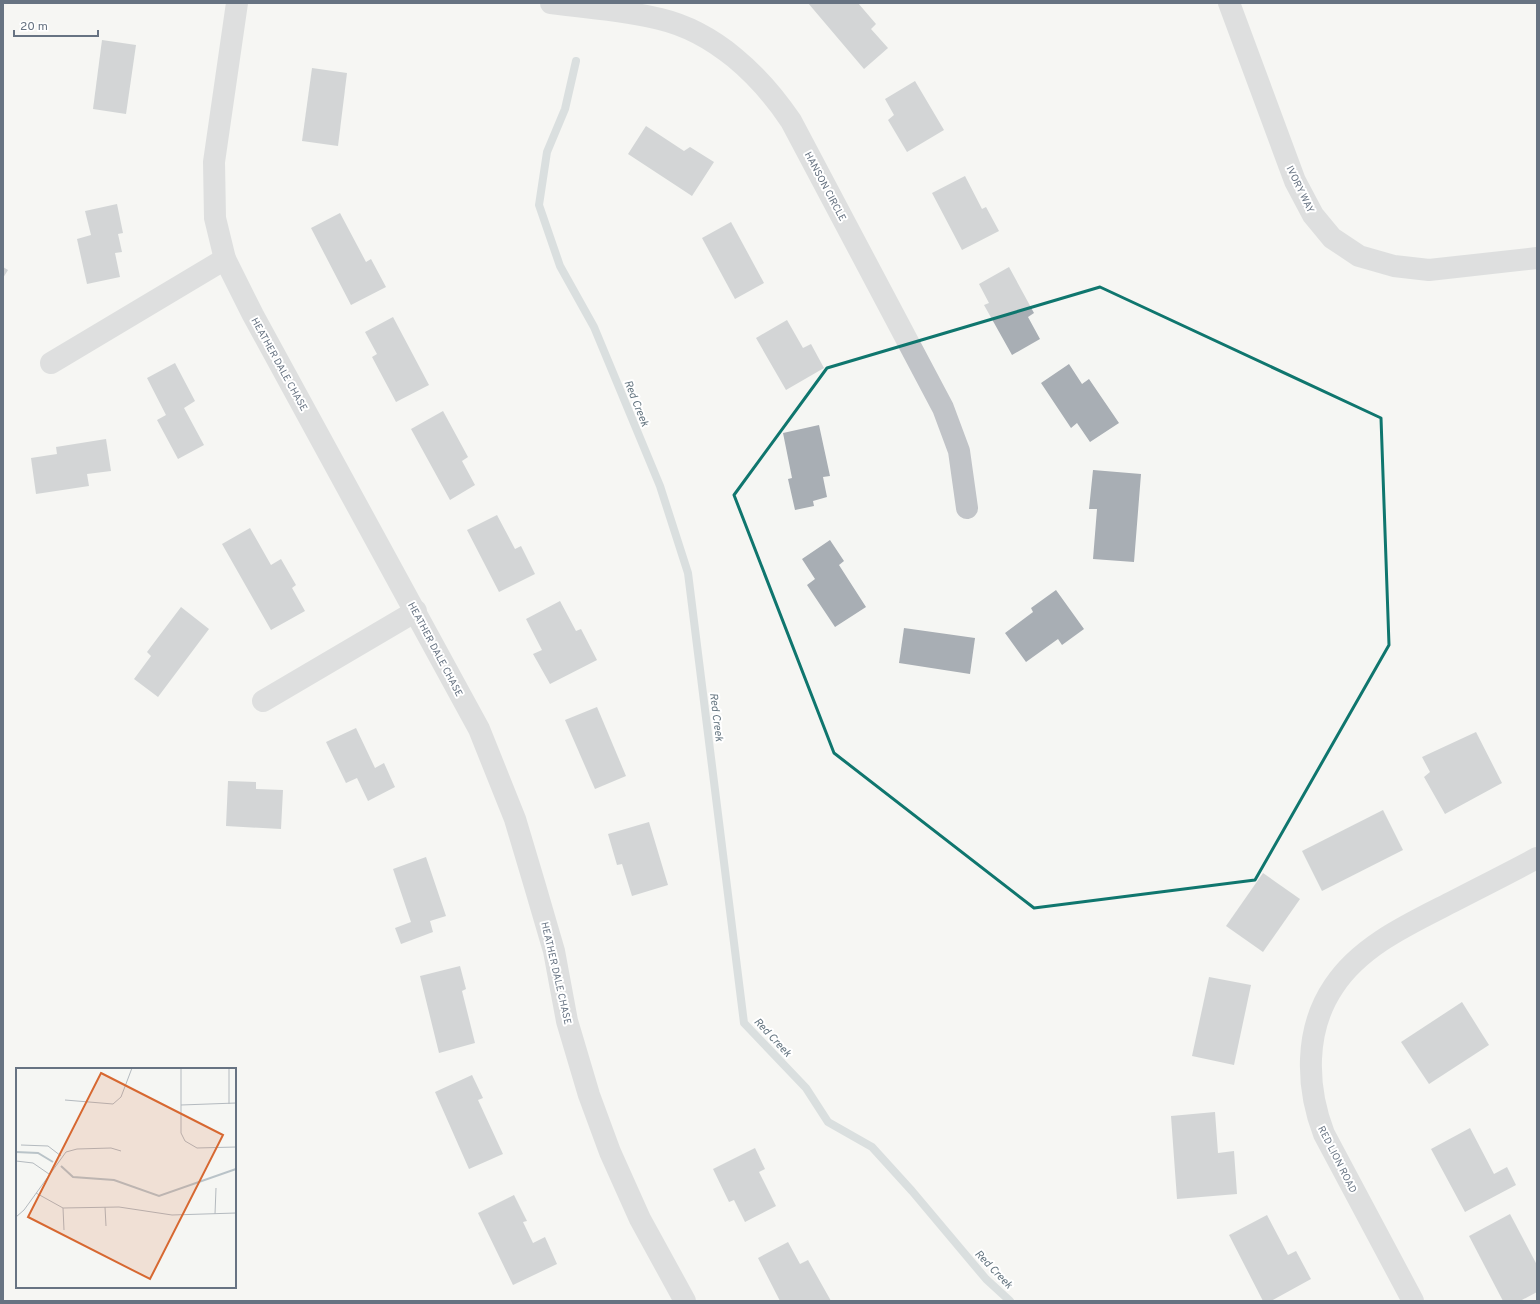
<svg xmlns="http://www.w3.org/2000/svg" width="1540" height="1304" viewBox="0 0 1540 1304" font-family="Overpass,sans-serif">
<rect width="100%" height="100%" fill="#f5f6f3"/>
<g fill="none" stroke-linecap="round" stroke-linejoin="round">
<path stroke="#b9c3c8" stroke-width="8" d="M576 61 565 109 547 152 539 205 560 266 594 327 660 486 688 573 744 1023 806 1088 828 1122 872 1147 912 1191 986 1279 1010 1301"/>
</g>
<g fill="#a8aeb4">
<path d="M808 3H858L876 24 871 29 888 48 864 69Z"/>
<path d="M102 40 136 45 126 114 93 109Z"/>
<path d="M312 68 347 73 338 146 302 141Z"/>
<path d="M915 81 944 130 907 152 888 120 894 115 885 99Z"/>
<path d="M646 126 684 151 690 147 714 162 692 196 628 154Z"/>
<path d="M965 176 982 209 986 207 999 231 962 250 932 193Z"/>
<path d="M117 204 123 233 118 234 122 252 115 253 120 277 87 284 77 239 91 235 85 211Z"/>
<path d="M340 213 366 262 371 259 386 287 351 305 311 228Z"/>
<path d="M731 222 764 283 735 299 702 238Z"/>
<path d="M3 267 8 270 3 278Z"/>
<path d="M1009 267 1034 313 1028 317 1040 339 1012 355 984 305 989 303 979 284Z"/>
<path d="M393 317 429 385 396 402 372 357 377 354 365 332Z"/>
<path d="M787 320 803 348 811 344 824 368 786 390 756 338Z"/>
<path d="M175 363 195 401 184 408 204 445 178 459 157 420 166 415 147 378Z"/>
<path d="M1069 364 1082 384 1089 379 1119 423 1090 442 1077 423 1071 428 1041 383Z"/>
<path d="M443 411 468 457 462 461 475 485 450 500 411 429Z"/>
<path d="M819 425 830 476 823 477 827 497 813 501 814 506 795 510 788 479 792 478 783 433Z"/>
<path d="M106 439 111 471 87 474 89 486 36 494 31 458 57 454 56 447Z"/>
<path d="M1093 470 1141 474 1134 562 1093 559 1097 509H1089Z"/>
<path d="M497 515 515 549 521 546 535 574 499 592 467 530Z"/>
<path d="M250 528 271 565 281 559 296 585 292 588 305 611 271 630 222 544Z"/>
<path d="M830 540 844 561 839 565 866 607 835 627 807 585 815 579 802 559Z"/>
<path d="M1056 590 1084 629 1062 645 1058 639 1026 662 1005 633 1033 612 1031 608Z"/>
<path d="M560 601 576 631 581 629 597 660 550 684 533 654 542 650 526 619Z"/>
<path d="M181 607 209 629 158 697 134 679 151 656 147 652Z"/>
<path d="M904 628 975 638 970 674 899 663Z"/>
<path d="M597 707 626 776 595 789 565 720Z"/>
<path d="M356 728 375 768 384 763 395 787 368 801 357 778 346 783 326 742Z"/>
<path d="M1476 732 1502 783 1445 814 1424 777 1430 772 1422 757Z"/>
<path d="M228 781 256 782V789L283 790 281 829 226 826Z"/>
<path d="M1383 810 1403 850 1322 891 1302 851Z"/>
<path d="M649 822 668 885 632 896 622 864 617 865 608 834Z"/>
<path d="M426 857 446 916 430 921 433 932 401 944 395 928 411 922 393 869Z"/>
<path d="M1263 873 1300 899 1263 952 1226 926Z"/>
<path d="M460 966 466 989 462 991 475 1043 439 1053 420 976Z"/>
<path d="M1209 977 1251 985 1234 1065 1192 1056Z"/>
<path d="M1462 1002 1489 1045 1429 1084 1401 1042Z"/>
<path d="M472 1075 483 1098 478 1100 503 1154 469 1169 435 1092Z"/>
<path d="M1215 1112 1218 1153 1234 1151 1237 1194 1177 1199 1171 1116Z"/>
<path d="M1470 1128 1494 1174 1507 1167 1516 1185 1465 1212 1431 1149Z"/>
<path d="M755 1148 765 1169 759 1172 776 1206 745 1222 734 1200 729 1202 713 1169Z"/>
<path d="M514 1195 527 1221 523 1222 533 1243 545 1237 557 1264 513 1285 478 1213Z"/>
<path d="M1510 1214 1537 1265V1292L1520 1301H1503L1469 1236Z"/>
<path d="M1267 1215 1288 1255 1296 1251 1311 1279 1271 1301H1263L1229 1235Z"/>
<path d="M788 1242 800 1264 808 1260 831 1301H780L758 1258Z"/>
</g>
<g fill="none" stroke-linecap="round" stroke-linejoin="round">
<g stroke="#c1c4c8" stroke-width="22">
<path d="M237 3 214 162 215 218 225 259 253 315 479 729 515 819 535 886 554 951 567 1021 589 1095 610 1152 640 1219 685 1301"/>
<path d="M551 3C587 8 625 10 660 19 715 32 760 75 791 121L943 408 959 451 967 508"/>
<path d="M1229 3 1295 181 1313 215 1332 238 1359 256 1394 266 1429 270 1537 258"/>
<path d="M51 363 225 259"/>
<path d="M263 701 416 611"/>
<path d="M1413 1301 1324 1134C1306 1087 1304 1030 1334 986 1361 945 1411 923 1454 901 1481 887 1509 873 1537 858"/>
</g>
</g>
<path d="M0 0H1540V1304H0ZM1100 287 1381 418 1389 645 1255 880 1034 908 834 753 734 495 827 368Z" fill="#f5f6f3" fill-opacity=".55" fill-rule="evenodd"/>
<path fill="none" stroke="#0f766e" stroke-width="3" stroke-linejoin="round" d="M1100 287 1381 418 1389 645 1255 880 1034 908 834 753 734 495 827 368Z"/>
<g text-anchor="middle" stroke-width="4" stroke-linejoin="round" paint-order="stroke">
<g font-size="10" fill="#677382" stroke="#fff">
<text transform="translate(826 186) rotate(62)" y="4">HANSON CIRCLE</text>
<text transform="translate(1301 189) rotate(64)" y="4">IVORY WAY</text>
<text transform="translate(280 364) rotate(61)" y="4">HEATHER DALE CHASE</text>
<text transform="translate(436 649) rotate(62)" y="4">HEATHER DALE CHASE</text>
<text transform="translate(557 973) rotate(77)" y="4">HEATHER DALE CHASE</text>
<text transform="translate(1338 1159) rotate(63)" y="4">RED LION ROAD</text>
</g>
<g font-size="11" font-style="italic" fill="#63747f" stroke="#fff">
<text transform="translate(637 403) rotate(68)" y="4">Red Creek</text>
<text transform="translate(717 717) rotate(83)" y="4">Red Creek</text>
<text transform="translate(773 1037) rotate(47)" y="4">Red Creek</text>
<text transform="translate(994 1269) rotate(46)" y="4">Red Creek</text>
</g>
</g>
<g transform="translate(16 1068)">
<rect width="220" height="220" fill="#f5f6f3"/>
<path fill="none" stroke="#b9c3c8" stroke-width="2" d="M0 84 22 85 37 94M45 98 57 109 98 112 143 128 220 101"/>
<path fill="none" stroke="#b4babf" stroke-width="1" d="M165 0V65L169 73 181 80 220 79M49 32 97 36 105 29 116 0M213 36V0M165 37 220 35M5 77 32 78 45 88M0 93 17 95 33 106M20 125 47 140 103 139 156 147 220 145M89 139 90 158M47 140 48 162M199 146 200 120M0 149 8 142 50 84 61 81 95 80 105 83"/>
<path fill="#d76831" fill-opacity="0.15" stroke="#d76831" stroke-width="2" d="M85 5 207 67 134 211 12 149Z"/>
<rect width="220" height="220" fill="none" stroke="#677382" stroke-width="2"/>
</g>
<rect width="1540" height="1304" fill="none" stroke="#677382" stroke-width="8"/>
<path d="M14 30v6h84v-6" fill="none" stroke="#677382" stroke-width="2"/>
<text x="20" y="30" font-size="12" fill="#677382" stroke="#ffffff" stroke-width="3" paint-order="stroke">20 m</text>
</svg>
